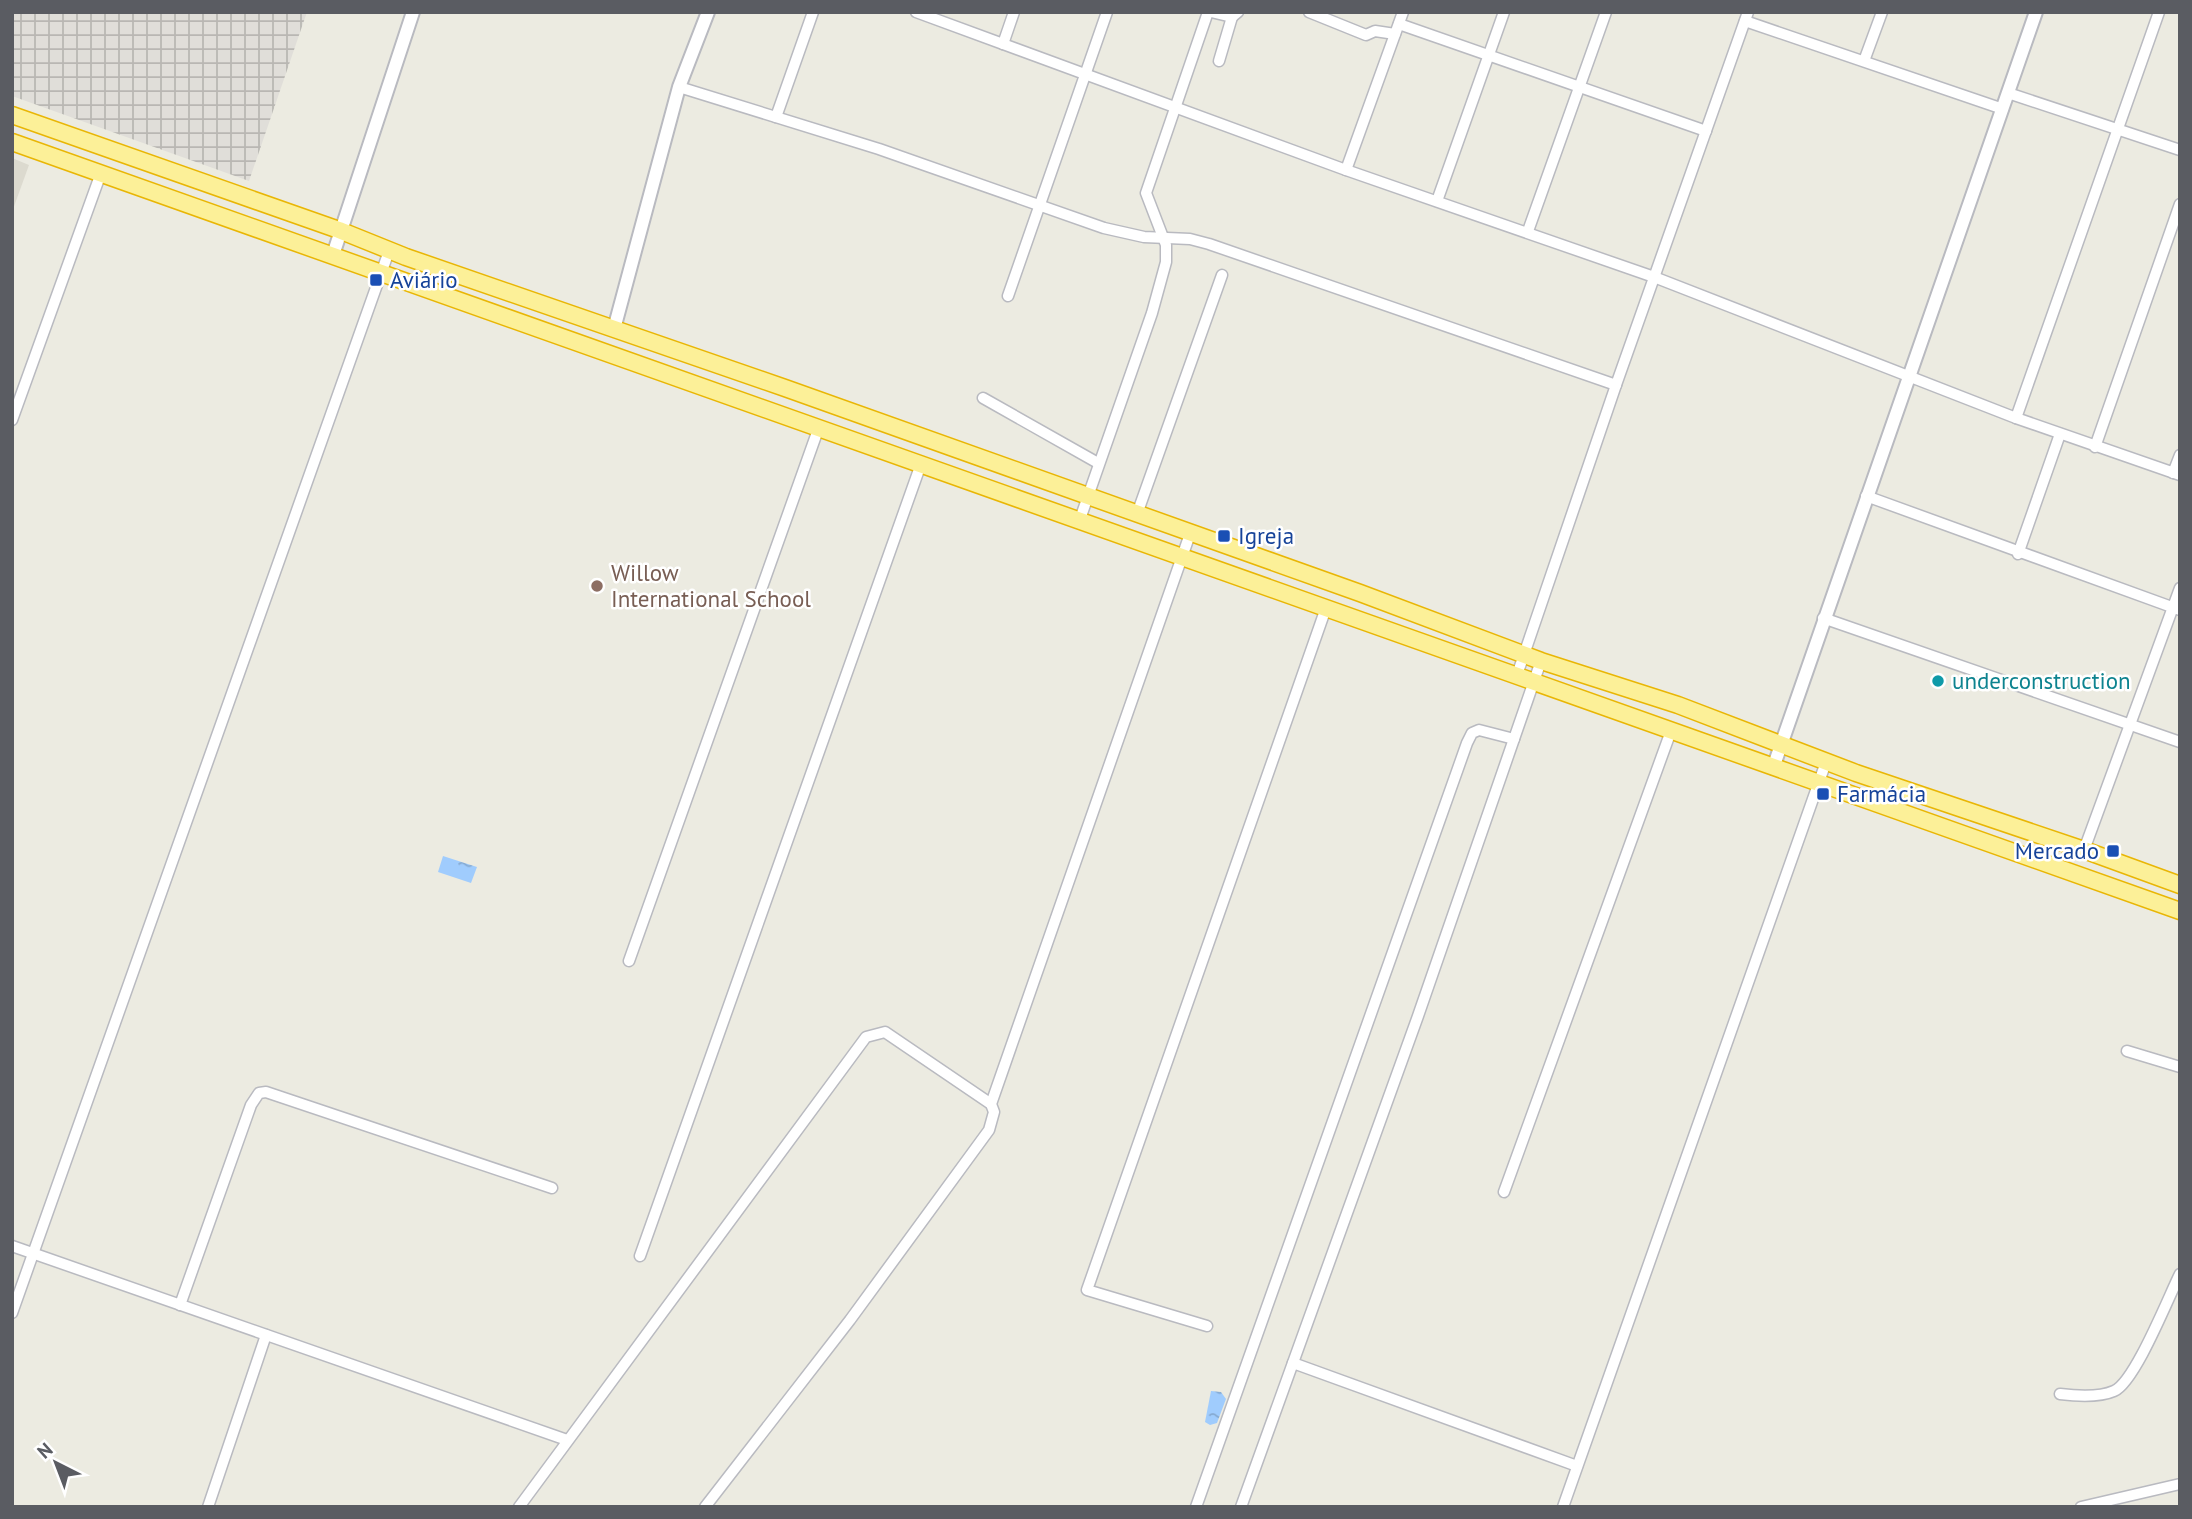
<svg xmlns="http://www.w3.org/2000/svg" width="2192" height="1519" viewBox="0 0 2192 1519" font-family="'PT Sans',sans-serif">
<defs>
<pattern id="industrial-grid" width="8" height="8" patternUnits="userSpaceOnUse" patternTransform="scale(1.75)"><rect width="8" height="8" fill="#e0ded9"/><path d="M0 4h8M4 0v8" fill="none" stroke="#b9b7b3"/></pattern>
<pattern id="water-ripples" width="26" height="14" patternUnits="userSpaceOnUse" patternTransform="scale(1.75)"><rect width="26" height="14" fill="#a0ccfd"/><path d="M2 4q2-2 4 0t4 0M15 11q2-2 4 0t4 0" fill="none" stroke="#85a9d0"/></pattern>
</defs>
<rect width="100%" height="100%" fill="#ecebe1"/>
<path fill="url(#industrial-grid)" d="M12 12H307L249 181 12 96Z"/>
<path fill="#dcdacf" d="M12 158 29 165 12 212Z"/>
<g fill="url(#water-ripples)">
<path d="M443 856 477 867 471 883 438 872Z"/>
<path d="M1211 1391 1221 1392 1226 1399 1217 1423 1210 1425 1205 1422Z"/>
</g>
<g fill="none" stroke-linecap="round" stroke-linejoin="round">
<g stroke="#b9bac0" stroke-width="13">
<g id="minor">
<path d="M916 12 1346 170 1654 277 2016 418 2180 475"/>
<path d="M1211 12 1232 17 1238 12"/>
<path d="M1309 12 1366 35 1375 31 1395 34"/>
<path d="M1745 21 2003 109"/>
<path d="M1399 24 1706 131"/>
<path d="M1003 44 1014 12"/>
<path d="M1219 61 1232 17"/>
<path d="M1864 61 1882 12"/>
<path d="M679 87 879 149 1104 228 1144 237 1190 239 1209 244 1616 385"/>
<path d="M2008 93 2180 150"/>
<path d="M776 117 813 12"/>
<path d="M1346 170 1403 12"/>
<path d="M1437 201 1504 12"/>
<path d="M1528 231 1606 12"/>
<path d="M1008 296 1107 12"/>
<path d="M983 398 1098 463"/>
<path d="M2016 418 2159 12"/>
<path d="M12 420 101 173"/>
<path d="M2095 447 2180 204"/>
<path d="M2173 473 2180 455"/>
<path d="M1866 496 2180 610"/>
<path d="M1137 514 1222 275"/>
<path d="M1079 522 1152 313 1166 262V245L1146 193 1208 12"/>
<path d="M2018 554 2060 434"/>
<path d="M1823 618 2180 742"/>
<path d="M1517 675 1616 385 1748 12"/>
<path d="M2084 850 2180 588"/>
<path d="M629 961 819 427"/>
<path d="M2127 1051 2180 1067"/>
<path d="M1504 1192 1671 731"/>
<path d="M12 1246 567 1440"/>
<path d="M640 1256 921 464"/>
<path d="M180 1305 251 1105 259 1093 266 1092 552 1188"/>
<path d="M12 1313 389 251"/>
<path d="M1207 1326 1087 1290 1326 608"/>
<path d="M1293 1363 1577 1466"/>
<path d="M2060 1394C2076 1396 2098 1398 2114 1391 2135 1382 2168 1298 2180 1274"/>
<path d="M208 1507 266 1335"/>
<path d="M519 1507 866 1037 885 1032 991 1104"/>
<path d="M705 1507 850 1320 989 1130 994 1112 991 1104 1190 534"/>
<path d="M1196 1507 1467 743 1472 733 1479 730 1514 739"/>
<path d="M1241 1507 1418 1016 1541 661"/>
<path d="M1563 1507 1826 762"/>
<path d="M2081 1507 2180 1484"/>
</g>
</g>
<g stroke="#b9bac0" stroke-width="16">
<g id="tertiary">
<path d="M333 255 413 12"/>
<path d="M614 329 679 87 708 12"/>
<path d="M1773 768 2036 12"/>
</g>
</g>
<g stroke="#e9b605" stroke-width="19">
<g id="trunk">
<path d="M12 115 339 230 406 257 785 388 1360 593 1541 661 1678 705 1856 773 2084 850 2180 885"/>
<path d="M12 142 2180 911"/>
</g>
</g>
<use href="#minor" stroke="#fff" stroke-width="10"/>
<use href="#tertiary" stroke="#fff" stroke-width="12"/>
<use href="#trunk" stroke="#fcf098" stroke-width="16"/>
</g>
<g fill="#1a4fb4" stroke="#fff" stroke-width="2.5">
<rect x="369" y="273" width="14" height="14" rx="3.5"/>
<rect x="1217" y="529" width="14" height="14" rx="3.5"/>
<rect x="1816" y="787" width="14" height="14" rx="3.5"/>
<rect x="2106" y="844" width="14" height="14" rx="3.5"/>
</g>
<circle fill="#8d6e63" stroke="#fff" stroke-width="2.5" cx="597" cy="586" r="7"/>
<circle fill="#0f9aa8" stroke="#fff" stroke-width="2.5" cx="1938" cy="681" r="7"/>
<g text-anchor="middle" stroke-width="5" stroke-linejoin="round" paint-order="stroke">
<g font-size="23" fill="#164399" stroke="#fff" text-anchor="start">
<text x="390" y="288">Aviário</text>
<text x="1238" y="544">Igreja</text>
<text x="1837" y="802">Farmácia</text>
<text x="2099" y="859" text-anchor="end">Mercado</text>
</g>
<g font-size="23" fill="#785e54" stroke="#fff" text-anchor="start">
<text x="611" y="581">Willow<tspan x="611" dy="26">International School</tspan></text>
</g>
<g font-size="23" fill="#0d838f" stroke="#fff" text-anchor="start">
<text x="1952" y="689">underconstruction</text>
</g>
</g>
<rect width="2192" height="1519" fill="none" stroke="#5a5c62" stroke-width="28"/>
<g transform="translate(56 1463) rotate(318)" stroke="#ffffff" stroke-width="5" paint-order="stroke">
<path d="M0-5L12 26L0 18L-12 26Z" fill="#5a5c62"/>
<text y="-10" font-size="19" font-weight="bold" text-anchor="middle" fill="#5a5c62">N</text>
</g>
</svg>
